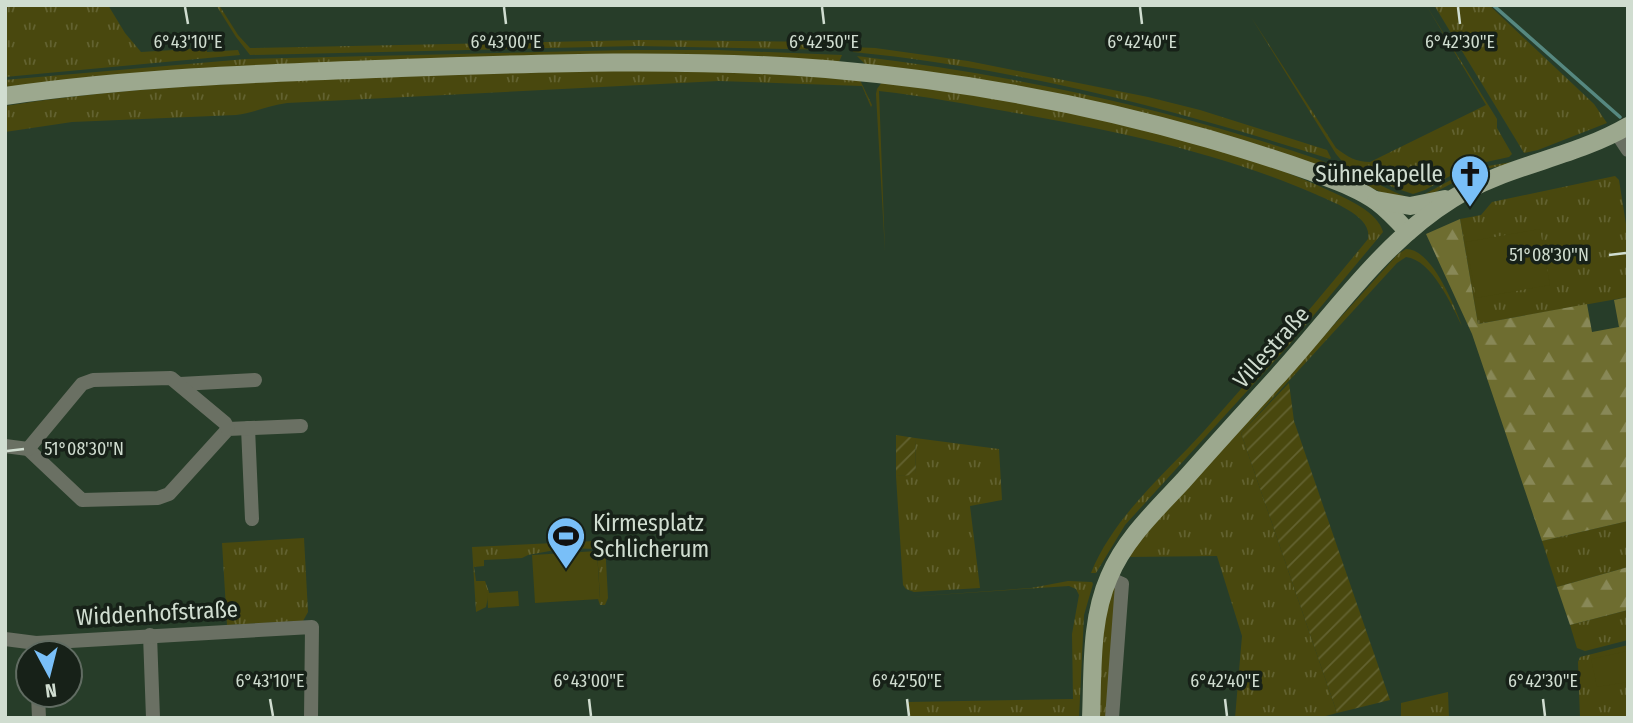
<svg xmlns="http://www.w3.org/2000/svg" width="1633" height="723" viewBox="0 0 1633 723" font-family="'Fira Sans Condensed',sans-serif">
<defs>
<pattern id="grass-tufts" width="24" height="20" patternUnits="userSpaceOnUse" patternTransform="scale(1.75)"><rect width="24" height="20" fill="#49480e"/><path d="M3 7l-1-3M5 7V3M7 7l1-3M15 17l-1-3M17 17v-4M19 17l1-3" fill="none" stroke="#626230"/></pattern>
<pattern id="forest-firs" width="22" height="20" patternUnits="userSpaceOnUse" patternTransform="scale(1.75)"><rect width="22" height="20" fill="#6e6d30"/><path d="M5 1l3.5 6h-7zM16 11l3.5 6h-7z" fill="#888857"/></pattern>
<pattern id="garden-furrows" width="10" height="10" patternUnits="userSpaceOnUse" patternTransform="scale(1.75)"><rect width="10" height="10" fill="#49480e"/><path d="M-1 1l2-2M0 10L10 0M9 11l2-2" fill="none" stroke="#626230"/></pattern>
</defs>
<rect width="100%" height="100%" fill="#273d29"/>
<g fill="url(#grass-tufts)">
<path d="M5 5H108L125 33 141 52 206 48 207 52 238 50 240 55 5 77Z"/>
<path d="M216 5H219L238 35 250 48 641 40 824 42 829 39 830 34 840 50 637 46 250 55 236 37Z"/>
<path d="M1426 5 1497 119V128L1512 154 1509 157 1468 166 1425 190 1413 194 1395 188 1347 167 1336 154 1251 17 1336 148C1348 157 1356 162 1370 162L1486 105Z"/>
<path d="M1434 5H1489L1594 104 1607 123 1538 150 1524 153Z"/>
<path d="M851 47 875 48 968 61 1148 97 1200 110 1327 150 1331 158 1330 159C1175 109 1016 68 853 52Z"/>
<path d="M628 50H717L842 55 839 62 82 80 5 87V80L27 78 246 59Z"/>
<path d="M857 56C989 72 1120 98 1248 137 1285 148 1323 160 1359 175 1376 182 1390 191 1407 197L1395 199 1353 179 866 65Z"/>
<path d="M619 70 765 73 860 80 872 105 871 107 862 86 719 81 287 103C269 105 254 113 236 115L72 122 5 132V106C89 92 173 87 259 82 379 76 499 73 619 70Z"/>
<path d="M882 82C977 94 1071 111 1164 135 1221 150 1277 166 1330 191 1347 199 1378 212 1383 232L1379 237 1289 345 1125 525 1096 573H1091C1114 516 1164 475 1204 431 1260 368 1315 304 1368 239 1373 216 1332 202 1315 194 1221 153 1117 131 1016 113 971 105 925 96 879 91L885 252 876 94 877 89Z"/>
<path d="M1511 162V164L1475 171 1428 196 1425 194 1471 169Z"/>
<path d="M1615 176 1619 180 1628 237V297L1478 324 1460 219 1481 215 1492 202Z"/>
<path d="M1406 249C1432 249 1454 305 1462 326 1451 304 1432 260 1406 257L1397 263 1241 433 1337 713 1318 718H1235L1242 636 1217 556 1126 557 1132 547 1398 254Z"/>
<path d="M915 438 999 449 1002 500 970 506 980 588 914 592 906 589 903 585 896 476 916 474Z"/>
<path d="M1628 521V567L1557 587 1542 541Z"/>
<path d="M304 538 308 612 303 621 227 625 222 543Z"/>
<path d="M595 541 605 543 608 598 605 605H600L598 599 600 598 597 549 566 548 528 555 522 558 484 560V566L474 567 476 581H485L489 592 486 607 476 612 472 547Z"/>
<path d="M1068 581 1092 582 1093 584 1084 615 1079 718H909L908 702 1073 699 1072 634 1079 595 1076 589 1069 586 907 597 1031 588Z"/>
<path d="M1112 585 1118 589 1109 718H1097L1101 637Z"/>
<path d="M1628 610V640L1585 651 1577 648 1570 625Z"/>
<path d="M1628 645V718H1580L1578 662 1580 657Z"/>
<path d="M1448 692 1449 718H1401V703Z"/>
</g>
<g fill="url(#forest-firs)">
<path d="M1460 219 1478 324 1587 304 1592 332 1619 327 1614 300 1628 297V521L1542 541 1472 334 1426 234Z"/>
<path d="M1628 567V610L1570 625 1557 587Z"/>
</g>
<g fill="url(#garden-furrows)">
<path d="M1289 383 1294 421 1390 700 1337 713 1241 433Z"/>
<path d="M896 435 915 438 916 475 896 476Z"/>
</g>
<g fill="#49480e">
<path d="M1540 229 1550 285 1476 298 1466 242Z"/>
<path d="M597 551 600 599 535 603 532 555Z"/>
<path d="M518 591 519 606 488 608 487 593Z"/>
<path d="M1628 651V682L1597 687 1591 659Z"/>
</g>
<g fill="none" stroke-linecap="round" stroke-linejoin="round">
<path stroke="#568880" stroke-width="3.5" d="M1493 5 1620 117"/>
<g stroke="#6a7063" stroke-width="14">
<path d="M1616 132 1628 150"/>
<path d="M180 384 255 380"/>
<path d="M248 428 252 519"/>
<path d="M5 446 28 449 82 500 158 498 169 494 228 429 301 426"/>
<path d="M28 449 82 384 93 380 171 378 225 423 228 429"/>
<path d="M1108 578 1122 584 1112 718"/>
<path d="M150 635 153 718"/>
<path d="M5 639 36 643 312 627 311 718"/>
<path d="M38 695 39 718"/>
</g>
<g stroke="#9ca88e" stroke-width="18">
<path d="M5 96C136 77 269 73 401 68 542 63 685 58 826 69 955 80 1084 103 1209 139 1243 149 1278 160 1312 172 1333 180 1358 188 1377 202 1389 211 1398 221 1408 232"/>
<path d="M1376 200 1410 206 1445 199"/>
<path d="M1091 718C1093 671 1090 620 1109 577 1125 539 1155 511 1183 481 1213 447 1244 413 1275 379 1331 318 1381 243 1452 199 1506 165 1573 158 1628 126"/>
</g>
</g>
<path fill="none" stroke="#d0ddd0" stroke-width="2.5" d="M185 7 188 24M504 7 506 24M822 7 824 24M1140 7 1142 24M1458 7 1460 24M1609 255 1626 253M7 451 24 449M270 699 273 716M589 699 591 716M907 699 909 716M1225 699 1227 716M1543 699 1545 716"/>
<defs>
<g id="church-pin" transform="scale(2.0125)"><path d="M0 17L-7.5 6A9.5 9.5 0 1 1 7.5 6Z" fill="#79bff8" stroke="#172118"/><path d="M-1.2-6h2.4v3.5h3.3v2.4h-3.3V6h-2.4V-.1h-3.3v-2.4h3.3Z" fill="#111"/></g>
<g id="stadium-pin" transform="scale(2.0125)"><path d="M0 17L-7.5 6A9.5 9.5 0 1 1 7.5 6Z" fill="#79bff8" stroke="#172118"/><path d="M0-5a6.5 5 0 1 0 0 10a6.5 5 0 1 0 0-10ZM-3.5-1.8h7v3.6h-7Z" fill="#111"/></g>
</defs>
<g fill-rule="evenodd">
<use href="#church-pin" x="1470" y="174"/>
<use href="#stadium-pin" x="566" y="536"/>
</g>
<g text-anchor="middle" stroke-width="7" stroke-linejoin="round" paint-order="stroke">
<g font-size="23" fill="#d0ddd0" stroke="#172118" text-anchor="end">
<text x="1443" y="182">Sühnekapelle</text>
<text x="593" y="531" text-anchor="start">Kirmesplatz<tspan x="593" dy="26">Schlicherum</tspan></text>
</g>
<g font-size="23" fill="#d0ddd0" stroke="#172118">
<text transform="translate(1271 347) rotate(-48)" y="8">Villestraße</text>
<text transform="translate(157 613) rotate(-3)" y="8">Widdenhofstraße</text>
</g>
</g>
<g font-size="18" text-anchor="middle" fill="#d0ddd0" stroke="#172118" stroke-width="7" stroke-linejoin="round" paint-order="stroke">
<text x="188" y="48">6°43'10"E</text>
<text x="506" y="48">6°43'00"E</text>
<text x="824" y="48">6°42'50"E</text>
<text x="1142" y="48">6°42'40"E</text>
<text x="1460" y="48">6°42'30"E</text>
<text x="1549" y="261">51°08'30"N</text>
<text x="84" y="455">51°08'30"N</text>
<text x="270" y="687">6°43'10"E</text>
<text x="589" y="687">6°43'00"E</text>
<text x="907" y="687">6°42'50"E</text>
<text x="1225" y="687">6°42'40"E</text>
<text x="1543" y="687">6°42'30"E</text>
</g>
<rect width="1633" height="723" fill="none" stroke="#d0ddd0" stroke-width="14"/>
<g transform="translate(49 674) rotate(173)"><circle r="33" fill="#172118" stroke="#616c62" stroke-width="2"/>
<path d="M0-5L12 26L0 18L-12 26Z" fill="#79bff8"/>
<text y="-10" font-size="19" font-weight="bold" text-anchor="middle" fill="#d0ddd0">N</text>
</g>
</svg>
